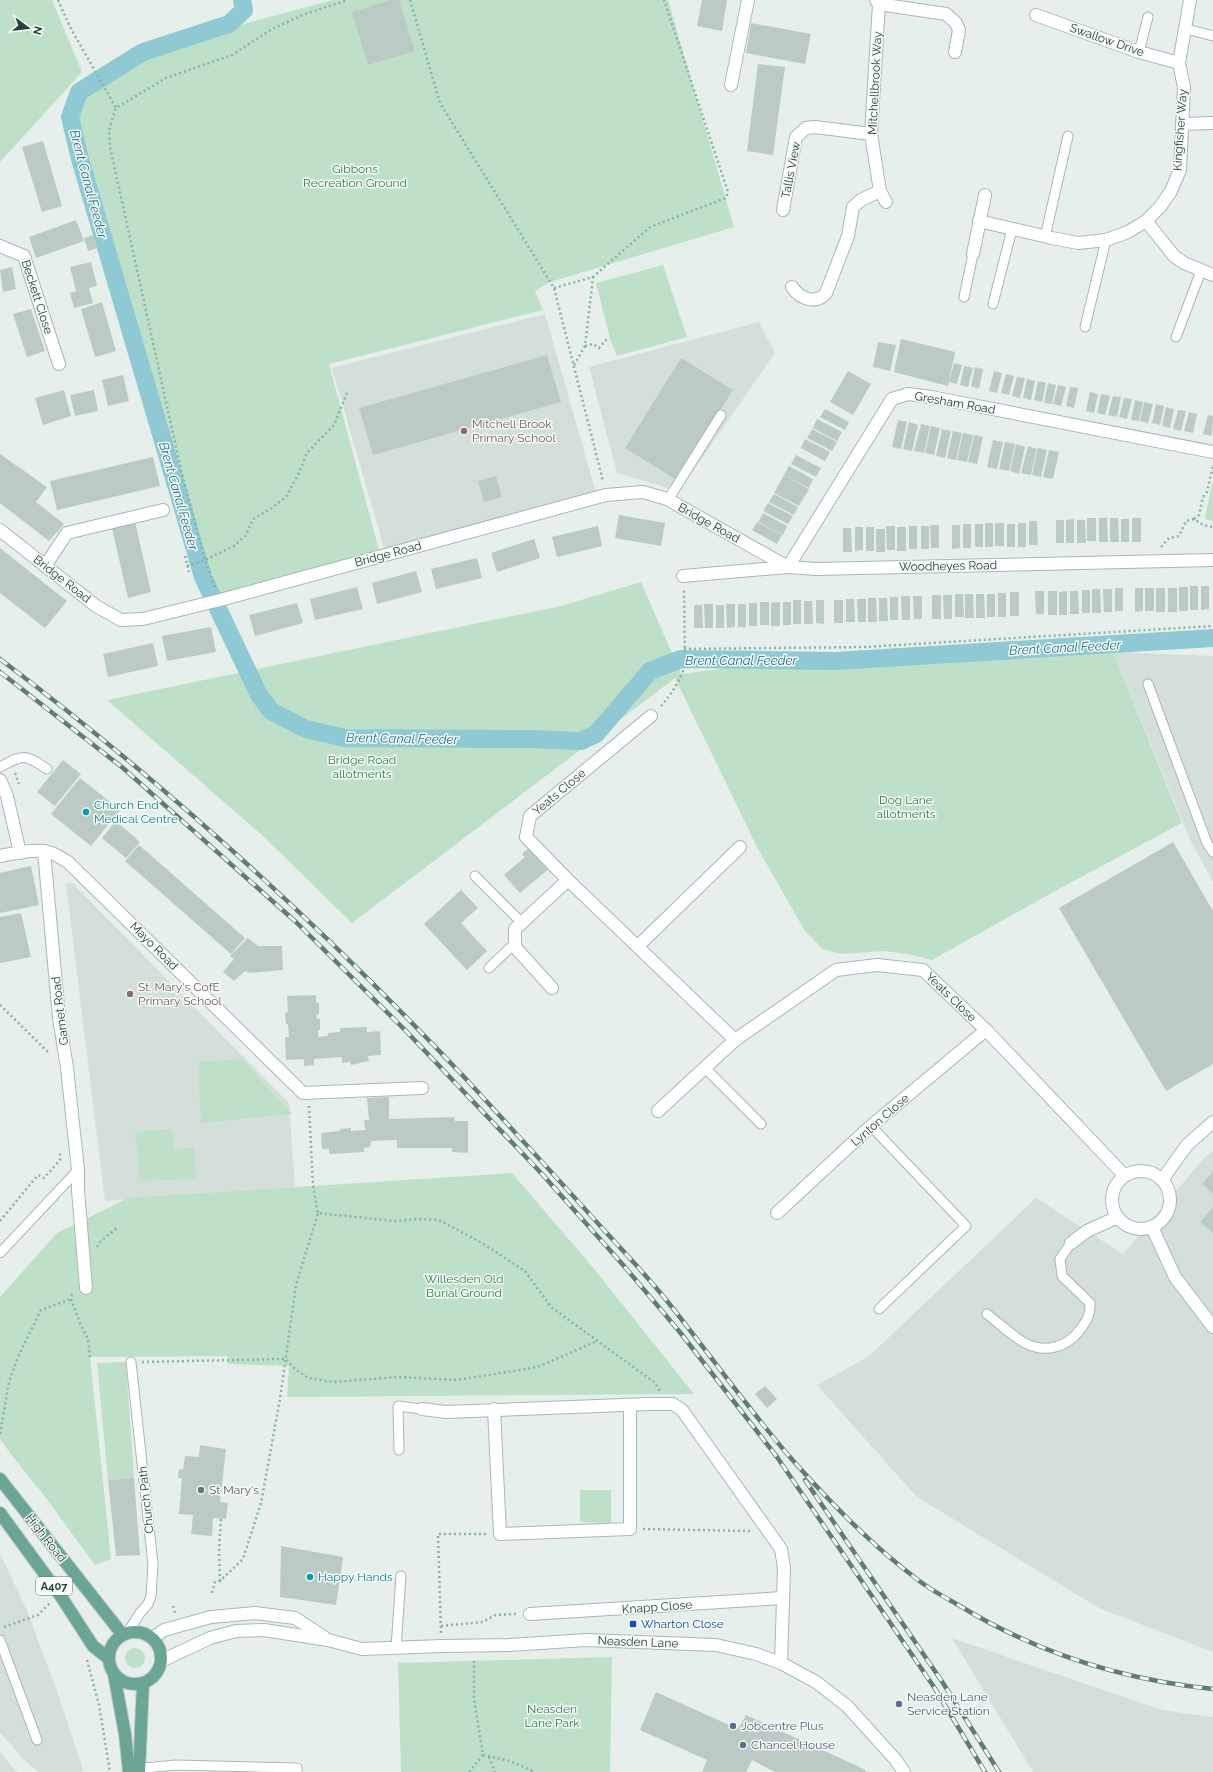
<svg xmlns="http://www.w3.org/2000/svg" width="1213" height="1772" viewBox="0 0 1213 1772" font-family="Raleway,sans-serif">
<rect width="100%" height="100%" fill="#e6efeb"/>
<g fill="#d4dfda">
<path d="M545 314 596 493 384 548 332 368Z"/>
<path d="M759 322 775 353 679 491 617 473 589 367Z"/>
<path d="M1113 652 1213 656V882L1191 842Z"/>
<path d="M72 883 289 1103 295 1187 105 1201 66 884Z"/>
<path d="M1213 1151V1652L1099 1608 917 1497 817 1385 868 1357 1036 1198 1123 1254 1204 1158Z"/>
<path d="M0 1554 26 1608 58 1694 83 1770 81 1772H39L24 1760 0 1732Z"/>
<path d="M952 1638 1162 1710 1213 1717V1772H1033Z"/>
<path d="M0 1752 17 1772H0Z"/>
</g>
<g fill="#bfe0c8">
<path d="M0 0H52L82 72 0 162Z"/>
<path d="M333 0H668L734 227 550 282 535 291 543 310 329 364 379 550 209 597 197 575 63 115 89 92 145 55 254 21Z"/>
<path d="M663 265 687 337 617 356 610 339 596 283Z"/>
<path d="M1212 483H1213V521L1205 519Z"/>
<path d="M641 582 681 674 752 665 822 666 1113 652 1182 823 1055 891 932 960 907 954 885 951 841 954 823 949 805 931 757 847 675 678 352 923 263 836 107 700 561 606Z"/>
<path d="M242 1059 292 1114 201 1123 198 1062Z"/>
<path d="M172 1129 174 1149 194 1148 196 1179 140 1181 135 1132Z"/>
<path d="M512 1173 595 1270 694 1394 287 1397 289 1366 228 1364V1356L90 1357 111 1559 95 1565 43 1494 13 1457 0 1439V1297L57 1233 128 1198Z"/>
<path d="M126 1362 134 1478 108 1480 97 1363Z"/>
<path d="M580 1490H611V1523L580 1522Z"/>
<circle cx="135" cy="1658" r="10"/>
<path d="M612 1657 610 1772H401L398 1663Z"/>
</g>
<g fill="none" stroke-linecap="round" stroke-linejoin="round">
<path stroke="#8ec9d4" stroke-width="18" d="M242 0 244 10 229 24 143 52 79 92 70 117 80 159 203 577 259 695 271 711 306 729 345 738 529 739 581 741 596 734 650 671 681 659 835 661 1213 638"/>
</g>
<g fill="#bbcac4">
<path d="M391 0H399L415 51 368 65 352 12Z"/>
<path d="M702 0H727L722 31 697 26Z"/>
<path d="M751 23 811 34 805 64 746 53Z"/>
<path d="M758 64 785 67 773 155 747 151Z"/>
<path d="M43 141 62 206 42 212 22 147Z"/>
<path d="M76 220 84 241 36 258 29 237Z"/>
<path d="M93 235 97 248 88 251 84 238Z"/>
<path d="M91 262 97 286 89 288 93 303 74 308 70 293 81 290 76 291 70 267Z"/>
<path d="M12 267 16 289 3 292 0 270Z"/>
<path d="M102 302 116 351 95 357 81 309Z"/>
<path d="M31 309 45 351 27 357 13 314Z"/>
<path d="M901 339 955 352 948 386 894 372Z"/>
<path d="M878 342 896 345 890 371 873 367Z"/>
<path d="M547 355 561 402 373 455 359 408Z"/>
<path d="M681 358 733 390 677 480 625 448Z"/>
<path d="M954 363 962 365 957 384 949 382Z"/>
<path d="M964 366 973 368 968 387 960 385Z"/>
<path d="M975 367 983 369 979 389 971 386Z"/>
<path d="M848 371 871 384 853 415 830 402Z"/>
<path d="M994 371 1002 373 997 393 989 391Z"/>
<path d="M1006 374 1014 376 1009 395 1001 393Z"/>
<path d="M123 375 129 401 108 406 102 380Z"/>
<path d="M1017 377 1025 378 1020 398 1012 396Z"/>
<path d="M1027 379 1035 381 1031 400 1023 398Z"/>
<path d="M1038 381 1046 383 1042 402 1034 400Z"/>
<path d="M1048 383 1056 385 1052 404 1044 403Z"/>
<path d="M1058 385 1066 387 1061 406 1053 404Z"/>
<path d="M1070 387 1078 388 1074 408 1066 406Z"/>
<path d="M64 390 71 416 43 425 35 398Z"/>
<path d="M94 390 98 411 75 416 70 395Z"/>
<path d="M1090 392 1098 394 1094 413 1086 411Z"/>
<path d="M1101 394 1110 396 1105 415 1097 413Z"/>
<path d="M1113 396 1121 397 1117 417 1108 415Z"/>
<path d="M1124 398 1132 399 1127 419 1119 417Z"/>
<path d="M1135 400 1143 402 1139 421 1131 420Z"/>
<path d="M1144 402 1153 404 1148 423 1140 421Z"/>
<path d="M1156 404 1164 406 1160 425 1152 423Z"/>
<path d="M1166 407 1174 409 1170 428 1162 426Z"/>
<path d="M825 409 849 422 845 430 820 417Z"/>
<path d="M1178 410 1186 411 1181 431 1173 429Z"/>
<path d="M1189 412 1197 414 1193 433 1184 431Z"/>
<path d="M1208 415 1213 416 1212 436 1203 434Z"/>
<path d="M817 419 842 432 837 441 813 428Z"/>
<path d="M898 420 907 422 901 449 892 447Z"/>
<path d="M909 422 918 425 912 451 903 449Z"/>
<path d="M921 424 930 426 924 453 914 451Z"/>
<path d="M931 426 940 428 934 455 925 453Z"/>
<path d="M812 429 837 442 832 451 807 438Z"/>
<path d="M942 429 951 431 945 458 936 456Z"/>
<path d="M953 431 962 433 956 460 947 458Z"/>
<path d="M963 433 973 435 967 462 957 460Z"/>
<path d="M974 435 983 437 977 464 968 462Z"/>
<path d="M805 439 830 452 825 461 801 448Z"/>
<path d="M993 440 1003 442 997 469 987 467Z"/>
<path d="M1005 442 1015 444 1009 471 999 469Z"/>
<path d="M1016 444 1025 447 1019 474 1010 471Z"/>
<path d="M1028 446 1037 449 1031 475 1021 473Z"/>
<path d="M1038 448 1047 450 1041 477 1032 475Z"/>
<path d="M1049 450 1059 452 1053 479 1043 477Z"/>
<path d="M0 454 47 487 36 502 64 524 49 541 0 503Z"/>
<path d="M796 455 821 468 816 477 791 464Z"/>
<path d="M153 457 160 486 57 510 50 481Z"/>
<path d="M789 466 813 479 809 488 784 475Z"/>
<path d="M784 475 809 489 799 506 774 493Z"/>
<path d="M496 476 502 497 484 502 478 481Z"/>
<path d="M774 494 798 507 794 515 769 502Z"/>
<path d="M768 503 793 516 788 524 763 511Z"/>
<path d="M763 513 787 526 783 535 758 522Z"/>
<path d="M619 515 665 523 661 546 615 538Z"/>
<rect x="1087" y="518" width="9" height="23"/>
<path d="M1099 518H1107L1108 542H1099Z"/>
<path d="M1110 518H1118L1119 542H1110Z"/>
<rect x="1132" y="518" width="9" height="24"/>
<path d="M1074 519V543H1066V520Z"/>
<rect x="1121" y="519" width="8" height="23"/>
<rect x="1056" y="520" width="8" height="23"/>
<path d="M1077 520H1085L1086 543H1077Z"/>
<path d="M1029 521H1037L1038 545H1029Z"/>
<path d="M135 522 151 592 128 598 112 528Z"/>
<path d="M757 522 782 535 777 544 752 530Z"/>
<rect x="985" y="523" width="8" height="24"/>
<rect x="995" y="523" width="9" height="23"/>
<rect x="1018" y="523" width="8" height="24"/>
<rect x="963" y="524" width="8" height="24"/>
<rect x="975" y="524" width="8" height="23"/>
<rect x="1007" y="524" width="8" height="23"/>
<path d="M930 525H939V548H931Z"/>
<path d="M952 525H960V548L952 549Z"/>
<path d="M598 526 602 546 557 557 552 537Z"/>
<path d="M886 526H895V550H887Z"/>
<rect x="909" y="526" width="8" height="23"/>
<rect x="921" y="526" width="8" height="23"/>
<path d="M855 527H863V550L855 551Z"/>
<rect x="866" y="527" width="8" height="24"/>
<rect x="897" y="527" width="9" height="24"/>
<path d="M843 528H851L852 552H843Z"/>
<rect x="876" y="529" width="9" height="23"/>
<path d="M534 539 540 558 497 572 491 553Z"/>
<path d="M0 548 67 601 45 628 0 593Z"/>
<path d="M477 558 482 578 436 589 431 569Z"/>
<path d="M416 571 422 592 377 604 372 583Z"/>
<rect x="1190" y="586" width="8" height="24"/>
<path d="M1201 586H1209V609L1201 610Z"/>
<path d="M357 587 363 609 315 620 310 599Z"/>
<rect x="1179" y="587" width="9" height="24"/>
<rect x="1115" y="588" width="8" height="23"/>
<path d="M1135 588H1143V611L1135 612Z"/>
<rect x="1145" y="588" width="9" height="23"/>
<rect x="1156" y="588" width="9" height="24"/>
<rect x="1168" y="588" width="9" height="24"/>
<path d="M1092 589H1100L1101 613H1092Z"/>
<path d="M1103 589H1112V612H1104Z"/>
<rect x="1082" y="590" width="8" height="23"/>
<path d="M1035 591H1044V614H1036Z"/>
<rect x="1048" y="591" width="9" height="24"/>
<path d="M1067 591V615H1059V592Z"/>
<path d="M1070 591H1078L1079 614H1070Z"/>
<rect x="1010" y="592" width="9" height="24"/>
<rect x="998" y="593" width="8" height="24"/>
<path d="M955 594H963L964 617H955Z"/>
<path d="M965 594H973L974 618H965Z"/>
<path d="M976 594H984L985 618H976Z"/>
<rect x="987" y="594" width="8" height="23"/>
<rect x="932" y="595" width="9" height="24"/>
<path d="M943 595H952V619H944Z"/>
<path d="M901 596H910V620H902Z"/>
<path d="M913 596H922V619H914Z"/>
<rect x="890" y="597" width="8" height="23"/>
<path d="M868 598H876L877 622H868Z"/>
<path d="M879 598H887L888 621H879Z"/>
<path d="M846 599H854L855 622H846Z"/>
<path d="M857 599H866V622H858Z"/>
<rect x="793" y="600" width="8" height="24"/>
<path d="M816 600H824V624L816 623Z"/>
<rect x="834" y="600" width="9" height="23"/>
<path d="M804 601H812L813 624H804Z"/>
<rect x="760" y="602" width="9" height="23"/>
<path d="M780 602V626H771V603Z"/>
<rect x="783" y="602" width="8" height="23"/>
<path d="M297 603 303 623 255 636 249 615Z"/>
<rect x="749" y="603" width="8" height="23"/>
<path d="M704 604H713V628H705Z"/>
<path d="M726 604H735V627L727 628Z"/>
<rect x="738" y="604" width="8" height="23"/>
<path d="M694 605H702L703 628H694Z"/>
<rect x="716" y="605" width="8" height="23"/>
<path d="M211 627 216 652 167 661 162 636Z"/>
<path d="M153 643 158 666 108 677 103 654Z"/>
<path d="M63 760 81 774 55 806 37 792Z"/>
<path d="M80 778 120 810 91 846 51 814Z"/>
<path d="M116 821 140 842 126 858 102 838Z"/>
<path d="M1173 842 1213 911V1064L1166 1091 1059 908Z"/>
<path d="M139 845 245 938 231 954 125 861Z"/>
<path d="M532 845 551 867 520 893 504 875 525 857 522 854Z"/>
<path d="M31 866 39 905 0 913V873Z"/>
<path d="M461 890 478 908 461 923 487 951 467 970 424 924Z"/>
<path d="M21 913 31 957 0 963V917Z"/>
<path d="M248 938 258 946H282L283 970 249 973 245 971 234 981 223 972 234 959 230 956Z"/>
<path d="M316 995V1003H319V1014L316 1015 317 1019H320V1030H318V1037L328 1036V1033L340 1032V1028L367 1027V1032L380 1031 381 1055 368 1056 369 1061 351 1065 350 1062 342 1063V1057L314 1059V1065L304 1066V1059L286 1060 285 1037H289L288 1024H286L285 1013 288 1012 287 996Z"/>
<path d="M389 1097V1119L454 1117 455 1121H468V1153L452 1152V1148H397V1140L371 1141 370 1147 364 1148V1152L329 1154V1149H322L321 1133 340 1131V1129L351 1128V1131L365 1130 364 1120H369L367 1098Z"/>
<path d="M1213 1171V1194L1202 1184Z"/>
<path d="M1213 1207V1233L1200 1222Z"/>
<path d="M765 1386 777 1399 767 1408 755 1394Z"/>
<path d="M200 1445 226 1449 220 1502 228 1503 226 1519 213 1518 212 1536 191 1534 193 1515 179 1514 182 1478H178L179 1469 183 1470 185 1456 199 1457Z"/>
<path d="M134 1478 140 1555 116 1556 108 1480Z"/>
<path d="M281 1546 343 1557 336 1605 280 1597Z"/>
<path d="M656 1692 738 1729 746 1715 866 1770 865 1772H775L752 1760 746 1772H702L707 1760 640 1730Z"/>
</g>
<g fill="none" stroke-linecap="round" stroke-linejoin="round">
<g stroke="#a8b8b2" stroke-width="11">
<g id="service">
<path d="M1186 29 1213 36"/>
<path d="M1139 52 1148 17"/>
<path d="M1045 237 1068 136"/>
<path d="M964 297 973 254"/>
<path d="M993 304 1012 229"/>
<path d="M1085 327 1106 240"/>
<path d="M1176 337 1201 271"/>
<path d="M668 500 721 415"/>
<path d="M1148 684 1207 843 1213 852"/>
<path d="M0 767C24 754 25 754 47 769"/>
<path d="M475 876 522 923"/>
<path d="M489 968 515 943"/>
<path d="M705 1068 761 1124"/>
<path d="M871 1126 966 1226 879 1309"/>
<path d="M0 1253 78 1170"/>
<path d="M987 1314C999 1323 1014 1338 1027 1344 1046 1353 1067 1347 1079 1331 1086 1322 1091 1315 1090 1303L1062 1276 1060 1259 1071 1243"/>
<path d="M399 1450 398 1406 422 1409"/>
<path d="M128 1632 140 1613 148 1604 151 1596 153 1564 131 1362"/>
<path d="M0 1640 37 1740"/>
<path d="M396 1648 401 1576"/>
<path d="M134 1769 176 1765 297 1768V1772"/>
</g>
</g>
<g stroke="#a8b8b2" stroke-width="14">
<path id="pedestrian" d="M78 1170V1190L86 1288"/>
</g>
<g stroke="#a8b8b2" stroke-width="14">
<g id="minor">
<path d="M879 4 946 14 956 23 959 30 955 52"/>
<path d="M1036 15 1139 52 1179 63"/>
<path d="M731 85 748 0"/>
<path d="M1182 124 1213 123"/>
<path d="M880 191 886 202"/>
<path d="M783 210 796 137 806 128 815 127 871 134"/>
<path d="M979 221 1052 238 1078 243 1106 240 1128 232 1146 221 1160 207 1171 191 1180 170 1184 87 1179 63 1190 0"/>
<path d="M1146 221 1174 256 1184 263 1213 275"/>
<path d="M0 246 24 256 59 364"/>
<path d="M973 254 985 195"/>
<path d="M792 287C800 299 816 305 826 293L848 236 853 207 861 200 880 191 871 134 879 4 876 0"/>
<path d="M0 530 96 606 121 620 143 619 220 600 606 495 643 492 667 499 788 567"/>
<path d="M45 566 67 533 163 510"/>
<path d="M788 567 892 399 908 394 931 397 1213 452"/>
<path d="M683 576 788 567 816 569 1213 560"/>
<path d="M651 716 530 816 526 837 568 880 735 1040 836 970 877 965 923 970 986 1030 1124 1175"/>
<path d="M0 780 7 796 20 853"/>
<path d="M44 851 59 1018 67 1068 78 1170"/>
<path d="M0 856C16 853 38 847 54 854 58 856 63 859 68 862L303 1093 422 1088"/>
<path d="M638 946 740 847"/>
<path d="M552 988 515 947V929L568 880"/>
<path d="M658 1111 735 1040"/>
<path d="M777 1213 871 1126 986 1030"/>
<path d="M1071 1243 1087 1231 1118 1217"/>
<path d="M422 1409 446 1412 649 1404H673L682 1410 781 1549 784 1568 781 1663"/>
<path d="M494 1409 500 1534 630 1529V1405"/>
<path d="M530 1614 783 1598"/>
</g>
</g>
<g stroke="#a4bbb3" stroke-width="14">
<g id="secondary">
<circle cx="1141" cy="1200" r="29"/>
<path d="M1162 1180 1187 1145 1213 1122"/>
<path d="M1152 1227 1175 1277 1213 1327"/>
<path d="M153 1638 164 1630 211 1617 255 1613 295 1618 324 1637"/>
<path d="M161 1661 210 1638 236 1631 264 1630 328 1640 362 1649 442 1646 510 1645 586 1640 716 1645 756 1654 781 1663 816 1682 847 1706 895 1759 904 1772"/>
</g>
</g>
<g stroke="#c2cac8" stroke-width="14">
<g id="primary">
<path d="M0 1479 122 1634"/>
<path d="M0 1513 60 1595 93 1646 108 1658"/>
<circle cx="135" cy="1658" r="26"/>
<path d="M114 1674 125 1734 129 1772"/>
<path d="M139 1772 143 1683"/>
</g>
</g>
<g stroke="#86b3a5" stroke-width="2.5" stroke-dasharray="2 3" stroke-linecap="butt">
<path d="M58 0 70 27 116 108"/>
<path d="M410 0 440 103 554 288 603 481"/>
<path d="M554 288 593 277 650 227 726 198 728 192 664 0"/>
<path d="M585 346 593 344 599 348 606 340 610 339"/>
<path d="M574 365 585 346 593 277"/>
<path d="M1194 519 1199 515 1203 497 1207 492 1213 465"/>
<path d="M1161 547 1169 538 1179 536 1186 521 1194 519 1203 525 1213 527"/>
<path d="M185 556 189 572"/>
<path d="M187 566 205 560 234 546 246 535 253 519 272 508 286 497 299 473 307 453 334 425 347 393"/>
<path d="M215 587 205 560 181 470 110 147 109 130 116 108 166 78 232 55 272 29 305 14 348 0"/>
<path d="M684 649 865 647 1213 626"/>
<path d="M661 706C671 695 681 679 685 665L684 590"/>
<path d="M15 773 19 784"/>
<path d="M0 1005 50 1054"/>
<path d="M309 1106 313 1186 318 1213"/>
<path d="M0 1221 38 1175 44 1178 60 1160V1152"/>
<path d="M97 1247 101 1241 117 1228"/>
<path d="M72 1294 71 1299 80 1323 88 1339 90 1357"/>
<path d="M142 1362 286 1359 294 1368 308 1378 333 1382 398 1377 457 1380 538 1367 597 1341"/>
<path d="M0 1434 9 1382 18 1357 41 1310 71 1299"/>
<path d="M643 1529 750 1531"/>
<path d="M220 1581 219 1552 221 1519"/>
<path d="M212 1593 215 1582 220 1581 243 1559 261 1503 280 1399 296 1285 318 1213 394 1221 418 1219 439 1220 482 1243 525 1271 551 1307 654 1382 660 1391"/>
<path d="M173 1606 175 1613"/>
<path d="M441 1626 483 1622 495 1615 516 1614"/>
<path d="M4 1627 38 1615 50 1603"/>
<path d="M441 1633 438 1534H486"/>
<path d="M87 1660 99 1705 110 1772"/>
<path d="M483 1755 510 1761 535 1772"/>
<path d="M489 1757 495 1772"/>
<path d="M469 1772 483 1755 474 1699V1658"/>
</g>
<use href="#service" stroke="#fff" stroke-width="9"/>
<use href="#pedestrian" stroke="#fff" stroke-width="12"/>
<use href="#minor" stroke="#fff" stroke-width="12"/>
<use href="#secondary" stroke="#fff" stroke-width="12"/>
<use href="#primary" stroke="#6aa596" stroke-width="12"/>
<g stroke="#5f7d75" stroke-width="4.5">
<g id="rail">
<path d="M0 659C165 783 324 929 466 1079 512 1129 558 1179 603 1229 623 1251 644 1273 663 1296 706 1349 745 1405 789 1456 829 1501 870 1544 918 1580 931 1590 946 1598 960 1606 1037 1653 1124 1680 1213 1689"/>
<path d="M0 672 123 768 296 922 405 1030 542 1174 624 1266 679 1331 777 1457 934 1687 985 1772"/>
<path d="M805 1480 943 1683 999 1772"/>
</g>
</g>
<use href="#rail" stroke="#f7fbf9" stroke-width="3" stroke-dasharray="9" stroke-linecap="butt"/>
</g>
<g fill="#8d6e63" stroke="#f7fbf9" stroke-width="1.5">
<circle cx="464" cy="431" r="4"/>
<circle cx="130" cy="994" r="4"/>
</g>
<g fill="#0f9aa8" stroke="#f7fbf9" stroke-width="1.5">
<circle cx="86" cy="812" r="4"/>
<circle cx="310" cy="1577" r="4"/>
</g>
<circle fill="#6b7280" stroke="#f7fbf9" stroke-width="1.5" cx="201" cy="1490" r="4"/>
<rect fill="#1a4fb4" stroke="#f7fbf9" stroke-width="1.5" x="629" y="1620" width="8" height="8" rx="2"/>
<g fill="#5c6f8a" stroke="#f7fbf9" stroke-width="1.5">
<circle cx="899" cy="1704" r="4"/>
<circle cx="733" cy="1726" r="4"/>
<circle cx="743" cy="1745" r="4"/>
</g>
<g text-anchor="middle" stroke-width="3" stroke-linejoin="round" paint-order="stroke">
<rect fill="#f7fbf9" stroke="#637a73" stroke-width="1" x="36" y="1577" width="36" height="18" rx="3"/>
<g font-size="11" font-weight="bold" fill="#24423a">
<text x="54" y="1590">A407</text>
</g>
<g font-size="12" fill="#24423a" stroke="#f7fbf9">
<text transform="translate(1107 40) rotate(19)" y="4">Swallow Drive</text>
<text transform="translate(875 83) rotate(-87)" y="4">Mitchellbrook Way</text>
<text transform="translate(1180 130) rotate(-86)" y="4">Kingfisher Way</text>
<text transform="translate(791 170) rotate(-79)" y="4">Tallis View</text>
<text transform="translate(37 297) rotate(72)" y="4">Beckett Close</text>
<text transform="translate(955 403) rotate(10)" y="4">Gresham Road</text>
<text transform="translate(709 523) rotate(29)" y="4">Bridge Road</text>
<text transform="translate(388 554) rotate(-15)" y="4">Bridge Road</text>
<text transform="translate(948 566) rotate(-1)" y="4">Woodheyes Road</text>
<text transform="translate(62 579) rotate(38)" y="4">Bridge Road</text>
<text transform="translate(559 792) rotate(-40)" y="4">Yeats Close</text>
<text transform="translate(154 946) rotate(45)" y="4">Mayo Road</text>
<text transform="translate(951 997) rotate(44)" y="4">Yeats Close</text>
<text transform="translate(60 1011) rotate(-97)" y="4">Garnet Road</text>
<text transform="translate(880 1120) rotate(-41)" y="4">Lynton Close</text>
<text transform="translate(146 1500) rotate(-96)" y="4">Church Path</text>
<text transform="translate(46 1538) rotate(52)" y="4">High Road</text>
<text transform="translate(657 1607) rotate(-4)" y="4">Knapp Close</text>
<text transform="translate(638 1642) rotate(2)" y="4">Neasden Lane</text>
</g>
<g font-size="12" fill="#2d7a4b" stroke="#f7fbf9">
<text x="355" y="173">Gibbons<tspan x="355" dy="14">Recreation Ground</tspan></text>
<text x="362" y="764">Bridge Road<tspan x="362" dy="14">allotments</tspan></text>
<text x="906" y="804">Dog Lane<tspan x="906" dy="14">allotments</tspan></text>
<text x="464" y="1283">Willesden Old<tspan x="464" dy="14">Burial Ground</tspan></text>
<text x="552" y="1713">Neasden<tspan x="552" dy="14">Lane Park</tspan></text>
</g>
<g font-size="12" fill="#785e54" stroke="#f7fbf9" text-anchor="start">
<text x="472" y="428">Mitchell Brook<tspan x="472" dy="14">Primary School</tspan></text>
<text x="138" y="991">St. Mary's CofE<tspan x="138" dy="14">Primary School</tspan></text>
</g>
<g font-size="12" fill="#0d838f" stroke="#f7fbf9" text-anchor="start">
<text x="94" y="809">Church End<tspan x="94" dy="14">Medical Centre</tspan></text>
<text x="318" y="1581">Happy Hands</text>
</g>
<g font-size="12" fill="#5b616d" stroke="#f7fbf9" text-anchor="start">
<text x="209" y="1494">St Mary's</text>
</g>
<g font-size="12" fill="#164399" stroke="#f7fbf9" text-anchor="start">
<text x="641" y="1628">Wharton Close</text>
</g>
<g font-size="12" fill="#4e5e75" stroke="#f7fbf9" text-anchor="start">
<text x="907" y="1701">Neasden Lane<tspan x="907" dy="14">Service Station</tspan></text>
<text x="741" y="1730">Jobcentre Plus</text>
<text x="751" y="1749">Chancel House</text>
</g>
<g font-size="13" font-style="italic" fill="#1c6f80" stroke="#f7fbf9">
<text transform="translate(89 184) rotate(75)" y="5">Brent Canal Feeder</text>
<text transform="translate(179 496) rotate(74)" y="5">Brent Canal Feeder</text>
<text transform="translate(1065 647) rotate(-3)" y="5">Brent Canal Feeder</text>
<text x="741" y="665">Brent Canal Feeder</text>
<text transform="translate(402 738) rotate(1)" y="5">Brent Canal Feeder</text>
</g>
</g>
<g transform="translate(28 28) rotate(105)" stroke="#f7fbf9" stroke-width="3" paint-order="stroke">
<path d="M0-3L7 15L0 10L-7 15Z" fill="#24423a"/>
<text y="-6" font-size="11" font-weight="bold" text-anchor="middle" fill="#24423a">N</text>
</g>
</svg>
